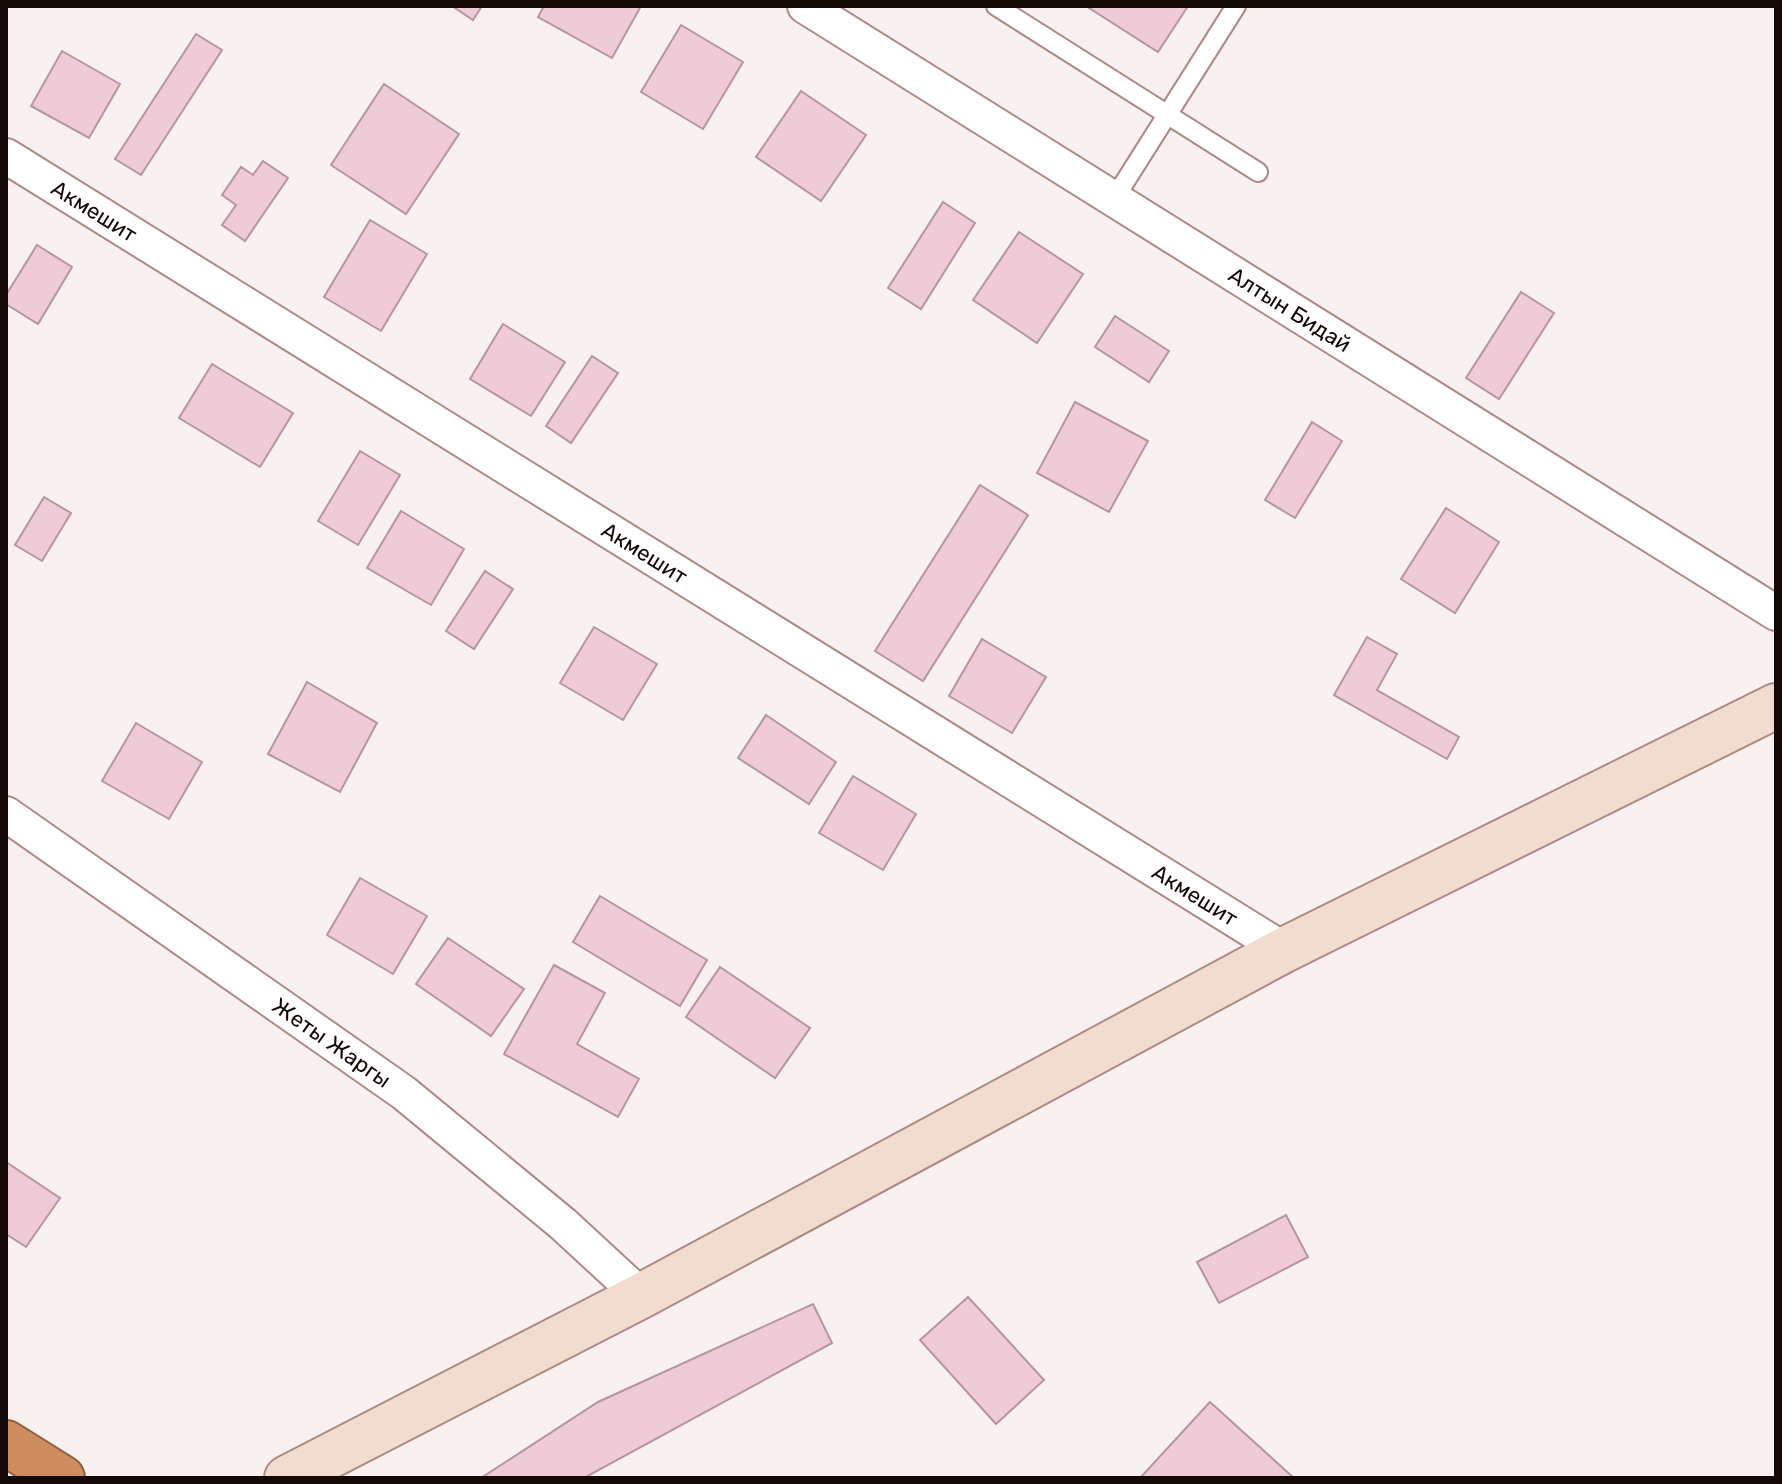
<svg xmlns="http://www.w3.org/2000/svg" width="1782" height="1484" viewBox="0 0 1782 1484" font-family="Rubik,sans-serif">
<rect width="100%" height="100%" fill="#f9f1f0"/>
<g fill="#efcad7" stroke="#b794a1" stroke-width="2">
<path d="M452 6H482L473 20Z"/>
<path d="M544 6H641L612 58 538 17Z"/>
<path d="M1086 6H1188L1158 52Z"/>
<path d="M681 25 743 62 703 129 641 92Z"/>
<path d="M196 34 222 50 141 175 115 159Z"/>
<path d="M62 51 120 84 89 138 31 106Z"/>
<path d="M384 84 459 134 406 214 331 165Z"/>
<path d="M801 91 866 135 821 201 756 157Z"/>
<path d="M263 161 288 178 245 241 222 225 236 205 222 195 241 167 253 175Z"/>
<path d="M943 202 975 223 921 309 888 288Z"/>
<path d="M370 220 427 254 381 331 324 297Z"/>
<path d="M1019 232 1083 274 1037 343 973 300Z"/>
<path d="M37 245 72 267 38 324 6 304V295Z"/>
<path d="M1521 292 1554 313 1499 399 1466 378Z"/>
<path d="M1115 316 1169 351 1149 382 1095 347Z"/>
<path d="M503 324 565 362 531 416 470 379Z"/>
<path d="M592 356 618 373 571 443 546 426Z"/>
<path d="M212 364 293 413 260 467 179 418Z"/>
<path d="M1075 402 1148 441 1109 512 1037 473Z"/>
<path d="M1312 422 1342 441 1295 518 1265 500Z"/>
<path d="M360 451 400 475 358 545 318 521Z"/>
<path d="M980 485 1028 515 923 681 875 651Z"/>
<path d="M44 497 71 513 42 561 15 545Z"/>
<path d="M1446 508 1499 542 1455 613 1401 579Z"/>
<path d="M401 511 464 549 431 605 367 568Z"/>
<path d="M485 571 513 589 474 649 446 631Z"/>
<path d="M594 627 657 664 623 720 560 683Z"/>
<path d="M1367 637 1397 654 1377 690 1459 737 1447 759 1334 695Z"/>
<path d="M982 639 1046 677 1012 733 949 696Z"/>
<path d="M307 682 377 723 340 792 268 754Z"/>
<path d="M766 715 836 762 809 804 738 758Z"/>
<path d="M136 723 202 762 169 819 102 781Z"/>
<path d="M853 776 916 814 883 870 819 833Z"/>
<path d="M360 878 427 916 393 974 327 935Z"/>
<path d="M600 896 707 960 680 1006 573 942Z"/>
<path d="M448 938 524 989 491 1036 416 984Z"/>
<path d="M554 965 605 993 577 1044 639 1079 618 1117 504 1054Z"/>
<path d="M720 967 810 1028 775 1078 686 1017Z"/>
<path d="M6 1162 60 1198 26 1247 6 1234Z"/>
<path d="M1286 1215 1308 1257 1219 1303 1197 1262Z"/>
<path d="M968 1297 1044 1380 996 1424 920 1340Z"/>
<path d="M813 1304 832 1343 584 1478H481L598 1402Z"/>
<path d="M1210 1402 1294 1478H1140Z"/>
</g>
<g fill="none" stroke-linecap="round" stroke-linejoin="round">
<g stroke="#ae8a86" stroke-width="22">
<g id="lane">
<path d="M996 6 1258 172"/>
<path d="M1114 199 1236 6"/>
</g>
</g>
<g stroke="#ae8a86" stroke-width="38">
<g id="street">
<path id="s1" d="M805 6 1776 613"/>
<path id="s2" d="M6 156 1284 950"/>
<path id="s3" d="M6 814 404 1093 563 1224 641 1296"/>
</g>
</g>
<g stroke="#ae8a86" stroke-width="48">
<path id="secondary" d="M287 1478 641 1296 1284 950 1776 706"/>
</g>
<g stroke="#8e5e40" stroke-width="48">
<path id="highway" d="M6 1443 62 1478"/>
</g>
<use href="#lane" stroke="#fff" stroke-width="18"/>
<use href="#street" stroke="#fff" stroke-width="34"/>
<use href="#secondary" stroke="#f1dccf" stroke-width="44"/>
<use href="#highway" stroke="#cf8c5f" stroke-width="44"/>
</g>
<g text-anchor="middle" stroke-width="7" stroke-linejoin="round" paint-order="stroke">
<g font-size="22" fill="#140807" stroke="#f9f1f0">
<text dy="8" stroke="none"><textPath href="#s2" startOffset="104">Акмешит</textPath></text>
<text dy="8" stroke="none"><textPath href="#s1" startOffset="572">Алтын Бидай</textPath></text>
<text dy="8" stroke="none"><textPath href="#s2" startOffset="752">Акмешит</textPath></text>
<text dy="8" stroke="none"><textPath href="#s2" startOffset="1400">Акмешит</textPath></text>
<text dy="8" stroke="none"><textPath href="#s3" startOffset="398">Жеты Жаргы</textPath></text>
</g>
</g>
<rect width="1782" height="1484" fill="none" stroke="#140807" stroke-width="16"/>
</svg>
